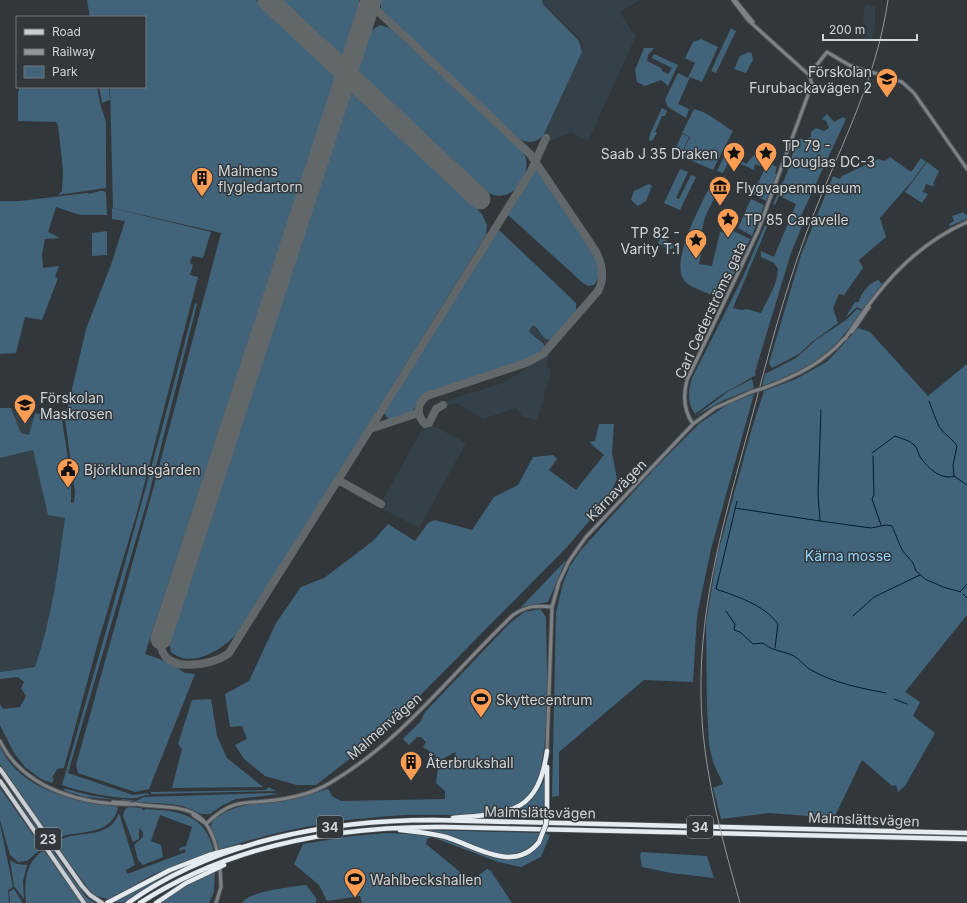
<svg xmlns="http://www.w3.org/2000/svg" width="967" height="903" font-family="Inter,sans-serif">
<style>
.built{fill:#354149}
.green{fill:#41647a}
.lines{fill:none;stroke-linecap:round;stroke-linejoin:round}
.stream{stroke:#011e2e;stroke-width:1}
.taxiway{stroke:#62676a;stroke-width:8}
.runway{stroke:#62676a;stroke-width:21}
.tertiary-casing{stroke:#4e5357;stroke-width:5}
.primary-casing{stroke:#4e5357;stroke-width:6}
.motorway-casing{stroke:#4e5357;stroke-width:6}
.tertiary{stroke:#7f8284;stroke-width:3}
.primary{stroke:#c8ced3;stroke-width:4}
.motorway{stroke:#e4ecf1;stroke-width:4.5}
.rail{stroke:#92979a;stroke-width:1}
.tertiary-bridge-casing{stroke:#4e5357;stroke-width:5;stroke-linecap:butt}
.motorway-bridge-casing{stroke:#4e5357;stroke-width:6;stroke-linecap:butt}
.tertiary-bridge{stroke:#7f8284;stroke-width:3}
.motorway-bridge{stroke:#e4ecf1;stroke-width:4.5}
.labels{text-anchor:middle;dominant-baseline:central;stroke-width:3;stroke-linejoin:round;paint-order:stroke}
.shield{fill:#31373b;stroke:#a0a5a8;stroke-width:1}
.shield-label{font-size:13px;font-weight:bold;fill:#d0d4d6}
.poi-label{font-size:14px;fill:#d0d4d6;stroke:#31373b;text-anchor:start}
.street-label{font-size:14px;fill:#d0d4d6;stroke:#31373b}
.park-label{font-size:14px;fill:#93d5fe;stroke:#31373b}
</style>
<rect width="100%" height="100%" fill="#31373b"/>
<path class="built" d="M543,0H640L620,12L632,32L637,34L588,141L571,133L549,141L543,136L583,48L581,40L544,4Z
M865,5L875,6V26L872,41L865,39L867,28L863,21Z
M569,322L572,325L551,348L546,367L550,368V376L537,420L522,416L516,408L483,419L457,403L444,407L442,402L503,383L527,368L545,346L544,342L530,332L532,326H535L538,332L550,341Z
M11,408L30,412L29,417L34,418L30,435L21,433Z
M426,422L466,443L419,528L379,507Z
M33,450L66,518L49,621L45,640L35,667L0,672V458Z"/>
<path class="green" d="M87,0H256L336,76L145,654L171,663L185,673L195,674L149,789L135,792L78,773L76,765L152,493L221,233L113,208L110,87H145V17H90Z
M281,0H359V7L343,55L340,56Z
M381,0H542L543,4L579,41L582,52L543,136C535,144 525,143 517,137L384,13L381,8Z
M380,25L390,28L523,152C536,173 511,207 487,192L357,71L371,31Z
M731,28L736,31L716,73L711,71Z
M701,39L718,47L702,82L690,77L678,104L689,109L686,118L668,107L665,100L678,73L688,78L695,63L685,58L693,42Z
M644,48H654L648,55L647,61L661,68L662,71L668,74L672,68L652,58L654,54L678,65L668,86L661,80L645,86L637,82L635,70Z
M749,52L752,54L753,60L746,73L734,69L740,56Z
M19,87H97L100,103L106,122V188L58,195L62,191L63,170L58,125L56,122L18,121V91H19Z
M99,87H109L110,100L102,103Z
M351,90L482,214L487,225L486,235L243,627C228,646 194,671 171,652L169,641Z
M662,108L667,111L665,116H662L655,132L657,133L652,141L649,140L650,134Z
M694,109C709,112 720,124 733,131L713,170L681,156L690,137L682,133Z
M827,114L834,122L843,117L846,119L801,216L804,221L791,253L755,372L756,375L721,395L695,414C687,403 688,391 692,378L742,279L765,225L767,227L733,308L742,310L746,309L761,313C768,298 777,286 778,269L774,263L761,257V251L774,257L796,204L779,196L775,205L773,204L787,173L797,139H807L811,137V132L816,128L824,131L829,128L826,121L822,119Z
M682,134L689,137L682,153L675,150Z
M733,148L740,150L737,158L746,164L754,155L777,167L775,173L777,175L766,201L753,194L765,168L755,164L754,170L730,159L723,173L717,171L727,150Z
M890,157L911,172L921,158L926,162L912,181L880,218L886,237L859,260L863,268L844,295L839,294L833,308L838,323L812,342L799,354L772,368L769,363L801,255L833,176L840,179L842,176L878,159L885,161Z
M927,162L939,171L933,184L935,185L932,186L926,184L923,192L928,194L922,203L905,192Z
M535,169L539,170L592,251C597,261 603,275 594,285L588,286L583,283L508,215Z
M680,169L688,172L676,198L679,199L691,175L696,177L680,210L664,203Z
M713,180L721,184L705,217L697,252L701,253L699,264L712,266L720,232L726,233L727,228L750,239L722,299C712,294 698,291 688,284C664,268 704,200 713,180Z
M649,184L652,186L646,201L638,206L631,200L634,191Z
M100,191H104L106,193L107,215H80L56,207L48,232L60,238L45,239L42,254L43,268L59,266L55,277L58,278L42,320L25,317L16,353L0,354V201H20L87,193L89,194Z
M751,199L764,205L752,236L738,228Z
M112,208L211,232L203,258L192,256L190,263L193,265L190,275L198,277L136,516L99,639L64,768L57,769L52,778L54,779L52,783L41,779L25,767L14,753L0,725V704L3,709L20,707L26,696L21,688L24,682L18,677L0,679V672L35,667C52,619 58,568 65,518L48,515L33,450L0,458V408H11L21,433L29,435L35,413L62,420L71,478V503L74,502L75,492L65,419L86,329L112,262L125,221L112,219Z
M964,212L965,215L967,214V219L950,226L949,224L954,221L952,216Z
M498,229L576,303V311L550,340C542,339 540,331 535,326H532L529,332L543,343L545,347L532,358L427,393L419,399L413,411L391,419L387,418L384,413Z
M107,231V255L92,256V233Z
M662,234L668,237L666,241L677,246L669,250L658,243Z
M878,280L882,284L863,310L857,307L845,318L855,302H859C860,294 870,282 878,280Z
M195,303L197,304L148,498L68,773L133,795L149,793L148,795C144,795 140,797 136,798C121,800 77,791 62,785C108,625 153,465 195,303Z
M857,309L862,311C830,356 814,367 762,386L765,374L796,358L816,340L846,320Z
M858,328L870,332L928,396L967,364V615L905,692L920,702L913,716L935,733L905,786L898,792L896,785L892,786L862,760L834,818L769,813L721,819L713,788L723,784L713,762L709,745L707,707L706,623L717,556L752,428L764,391L796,379L828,361Z
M752,379L754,388L722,401L694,417L729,391Z
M754,394L711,549L697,616L693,682L644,680L559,752V796L552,797L556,613L563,583L570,566L581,550L655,468L700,423L730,403Z
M599,424H614L612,453L617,479L608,499L567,547L383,733L316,785H297L265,776L244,759L235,745L247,739L242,726L230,727L225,694L249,681L276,623L301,587L324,578L373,541L388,524L415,541L428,523L435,520L472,530L494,497L518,485L533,457L553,455L557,459L549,470L576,490L604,455L589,442L595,441Z
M566,560L548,602L520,607L525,603Z
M540,609L546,617C546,660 553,757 532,792C514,821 435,814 405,815C377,817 348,819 321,824C286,830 252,839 218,850L211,827L212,821C240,797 279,805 312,793C317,792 322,791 327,789L329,790L332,796L341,801L445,799V791L436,783L438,768L456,758L455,752L434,764L431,762L436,756L423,747L426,742L421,737H417L409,745L403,739L420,722L425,712L508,625L524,612Z
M211,699L217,736L227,758L263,787L172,788L182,749L178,744L192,700Z
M0,746C19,790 73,801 116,805L118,809C110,833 88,831 67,835C62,836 57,840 52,839L0,764Z
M0,774L47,842L46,843Z
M545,778L543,818H484C489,816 496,816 502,815C524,811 536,798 545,778Z
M268,787L276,791L151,794V792L266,790Z
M0,788L41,846V849L27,861L18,862L10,855L0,820Z
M63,788L89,795L119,800L85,797L65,791Z
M270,793L279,794L236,799L223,805L210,814H201L183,806L170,804L121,801L122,799L136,801L144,797Z
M129,807L141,808L144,811L145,809C179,811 205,813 214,852L154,874L113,897L107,899L93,895L56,845L57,841C78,829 109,841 119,813L135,865L126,870L127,874L186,852L184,849L180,851L179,848L186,846L192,827L160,815L151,841L161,845L163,857L143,865L138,860L134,845L143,837V832L139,828V839L133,842L123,816L125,809Z
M0,824L13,887L8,890L9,903H0Z
M428,830L541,833C532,850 519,855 500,855Z
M387,833C405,834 422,834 439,838C474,847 524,884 545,834L550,835L541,857L521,867L498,862L432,837L427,839L426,844L471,881L487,869L491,871L512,903H362L360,896L327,901L319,885L294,864L303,844L352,836Z
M51,848L86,897L95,903H86L50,849Z
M42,851L45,852L81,903H26C24,883 25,864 42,851Z
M641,852L707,856L714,878L671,873L642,867L640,856Z
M10,860L17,864L27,865L23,881L24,899L14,886Z
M191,864L157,881L130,898L134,903L113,902L156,878Z
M215,871L214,892L209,903H160L183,888Z
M306,885L316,898V903H242C249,891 292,887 306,885Z
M14,889L22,902L23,903H10L9,892Z"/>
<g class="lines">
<path class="stream" d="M929,401C931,406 938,426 940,428C945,435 953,439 957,446L953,465L954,476L967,485
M821,410L818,494L820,521L871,528L886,525L892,526L902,550L913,563L916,571L925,579L943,587L961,592
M872,453L895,436C902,439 910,440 915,446C917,448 918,452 919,455C926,466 940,481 954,476
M873,456L874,495L872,499L881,525
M737,501L716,589C738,597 763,604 778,624L775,648
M735,508L820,521
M961,591L967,584
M963,594L967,598
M726,611L735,624L734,630L740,632L753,644L763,643C772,651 784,651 794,656C801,660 805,667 811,670C834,683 860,688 886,693
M853,616L874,597L920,575
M894,699L907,704"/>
<path class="taxiway" d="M366,0L530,154L595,250C602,263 605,278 598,291L543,354L526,363L427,396C417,403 416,415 425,424
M429,423L436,409L443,405
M370,429L531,171L546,138
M338,480L381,504
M161,639C157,675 211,667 229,653L370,429L418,413"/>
<path class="runway" d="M268,0L480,199
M161,639L371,0"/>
<g class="tertiary-casing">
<path id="tertiary" d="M735,0L753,22
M878,74L902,82L914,93L967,169
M809,75L827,52L849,65L860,69
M852,332L869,307
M845,339C877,290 912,246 967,222
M764,388C796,376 822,364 845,338
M693,424C684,411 683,395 687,380L758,231L812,84L809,75L748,20L733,0
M0,741C24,790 86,806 137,804
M547,751L552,607L559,582L569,561L586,537L693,424L715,408L751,392
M113,802L129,803
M135,804C176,810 206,800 217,851
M193,815L205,823
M206,824C214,816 223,809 234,805C244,802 256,802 267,801C289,799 310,795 330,783C403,740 453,672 513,615C526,606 537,605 552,607
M216,903L221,887L220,869"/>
</g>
<g class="primary-casing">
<path id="primary" d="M0,769L82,886L90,895L102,903
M0,781L84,903"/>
</g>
<g class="motorway-casing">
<path id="motorway" d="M547,812V767
M453,818C509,813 538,815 547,751
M400,830C416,832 431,833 446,837C475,846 514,874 539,842
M107,903L170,870L209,855L240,847
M128,903C214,841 330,820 433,820L967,833
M140,903C230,845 339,826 444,827L967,839
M156,903L186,883L224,865"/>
</g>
<use href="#tertiary" class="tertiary"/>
<use href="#primary" class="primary"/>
<use href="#motorway" class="motorway"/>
<path class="rail" d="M740,903C721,835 702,767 701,696C699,602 726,514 750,424C767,360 783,296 806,234C835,156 876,84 888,0"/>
<g class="tertiary-bridge-casing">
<path id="tertiary-bridge" d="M860,69L878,74
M751,392L764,388"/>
</g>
<g class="motorway-bridge-casing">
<path id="motorway-bridge" d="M539,842L546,824L547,812"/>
</g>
<use href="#tertiary-bridge" class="tertiary-bridge"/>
<use href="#motorway-bridge" class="motorway-bridge"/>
</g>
<defs>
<g id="school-pin" transform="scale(1.15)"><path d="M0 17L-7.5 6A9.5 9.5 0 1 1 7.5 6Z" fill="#fc9d53" stroke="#31373b"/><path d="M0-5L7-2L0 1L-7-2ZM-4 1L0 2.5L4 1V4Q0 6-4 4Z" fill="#111"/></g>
<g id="sight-pin" transform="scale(1.15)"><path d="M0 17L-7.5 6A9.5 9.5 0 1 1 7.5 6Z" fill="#fc9d53" stroke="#31373b"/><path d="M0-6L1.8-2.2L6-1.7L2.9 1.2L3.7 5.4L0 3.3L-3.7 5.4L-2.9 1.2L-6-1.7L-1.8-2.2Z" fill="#111"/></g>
<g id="building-pin" transform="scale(1.15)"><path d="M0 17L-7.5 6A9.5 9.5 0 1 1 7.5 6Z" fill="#fc9d53" stroke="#31373b"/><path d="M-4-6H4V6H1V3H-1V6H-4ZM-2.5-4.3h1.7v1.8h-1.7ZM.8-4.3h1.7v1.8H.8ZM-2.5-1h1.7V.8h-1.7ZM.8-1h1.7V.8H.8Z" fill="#111"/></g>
<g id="museum-pin" transform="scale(1.15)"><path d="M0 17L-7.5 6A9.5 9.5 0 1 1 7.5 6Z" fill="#fc9d53" stroke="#31373b"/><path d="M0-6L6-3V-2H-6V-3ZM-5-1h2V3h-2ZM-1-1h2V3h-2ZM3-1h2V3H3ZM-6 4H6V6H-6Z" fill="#111"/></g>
<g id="civic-pin" transform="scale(1.15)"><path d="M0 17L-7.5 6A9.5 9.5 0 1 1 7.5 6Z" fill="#fc9d53" stroke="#31373b"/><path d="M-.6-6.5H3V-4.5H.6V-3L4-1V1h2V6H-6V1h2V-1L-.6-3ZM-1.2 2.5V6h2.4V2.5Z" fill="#111"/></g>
<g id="stadium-pin" transform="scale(1.15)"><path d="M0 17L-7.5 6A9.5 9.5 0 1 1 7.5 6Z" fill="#fc9d53" stroke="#31373b"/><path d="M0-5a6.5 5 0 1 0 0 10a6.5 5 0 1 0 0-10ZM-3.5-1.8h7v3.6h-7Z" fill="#111"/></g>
</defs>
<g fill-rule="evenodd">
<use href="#school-pin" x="887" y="79"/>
<use href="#sight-pin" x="734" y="153"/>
<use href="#sight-pin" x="766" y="153"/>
<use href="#building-pin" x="202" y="178"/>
<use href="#museum-pin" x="720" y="187"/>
<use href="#sight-pin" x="728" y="219"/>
<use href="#sight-pin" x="696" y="240"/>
<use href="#school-pin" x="25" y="405"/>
<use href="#civic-pin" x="68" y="469"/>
<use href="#stadium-pin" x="481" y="699"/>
<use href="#building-pin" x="411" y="762"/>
<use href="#stadium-pin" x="355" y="879"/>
</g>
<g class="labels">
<g class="shield">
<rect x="317" y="816" width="26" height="22" rx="3"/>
<rect x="687" y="816" width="26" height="22" rx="3"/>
<rect x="35" y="828" width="26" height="22" rx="3"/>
</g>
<g class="shield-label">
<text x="330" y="827">34</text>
<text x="700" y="827">34</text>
<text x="48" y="839">23</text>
</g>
<g class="poi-label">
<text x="872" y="71" text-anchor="end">Förskolan<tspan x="872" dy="16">Furubackavägen 2</tspan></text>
<text x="782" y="145">TP 79 -<tspan x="782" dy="16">Douglas DC-3</tspan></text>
<text x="718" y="153" text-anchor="end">Saab J 35 Draken</text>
<text x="218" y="170">Malmens<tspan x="218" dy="16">flygledartorn</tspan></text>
<text x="736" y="187">Flygvapenmuseum</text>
<text x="744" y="219">TP 85 Caravelle</text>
<text x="680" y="232" text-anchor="end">TP 82 -<tspan x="680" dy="16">Varity T.1</tspan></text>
<text x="40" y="397">Förskolan<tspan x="40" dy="16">Maskrosen</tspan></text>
<text x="84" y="469">Björklundsgården</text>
<text x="496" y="699">Skyttecentrum</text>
<text x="426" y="762">Återbrukshall</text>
<text x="370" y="879">Wahlbeckshallen</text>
</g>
<g class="street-label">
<text transform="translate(710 310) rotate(-65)">Carl Cederströms gata</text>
<text transform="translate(616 490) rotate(-46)">Kärnavägen</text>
<text transform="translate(384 726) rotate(-41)">Malmenvägen</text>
<text transform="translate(540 812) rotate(1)">Malmslättsvägen</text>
<text transform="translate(864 819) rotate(2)">Malmslättsvägen</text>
</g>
<g class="park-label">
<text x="848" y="555">Kärna mosse</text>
</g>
</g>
<rect x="16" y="16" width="130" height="72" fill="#31373b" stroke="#717679"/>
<rect x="24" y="29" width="20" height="6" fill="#c8ced3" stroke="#717679"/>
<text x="52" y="36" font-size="12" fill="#d0d4d6">Road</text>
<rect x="24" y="49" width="20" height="6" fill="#92979a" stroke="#717679"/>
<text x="52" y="56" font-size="12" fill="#d0d4d6">Railway</text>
<rect x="24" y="66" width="20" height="12" fill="#41647a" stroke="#717679"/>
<text x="52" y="76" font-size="12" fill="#d0d4d6">Park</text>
<path d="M823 34v6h94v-6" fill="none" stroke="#d0d4d6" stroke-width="2"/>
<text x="829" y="34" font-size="12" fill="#d0d4d6" stroke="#31373b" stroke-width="3" paint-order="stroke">200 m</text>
</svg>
